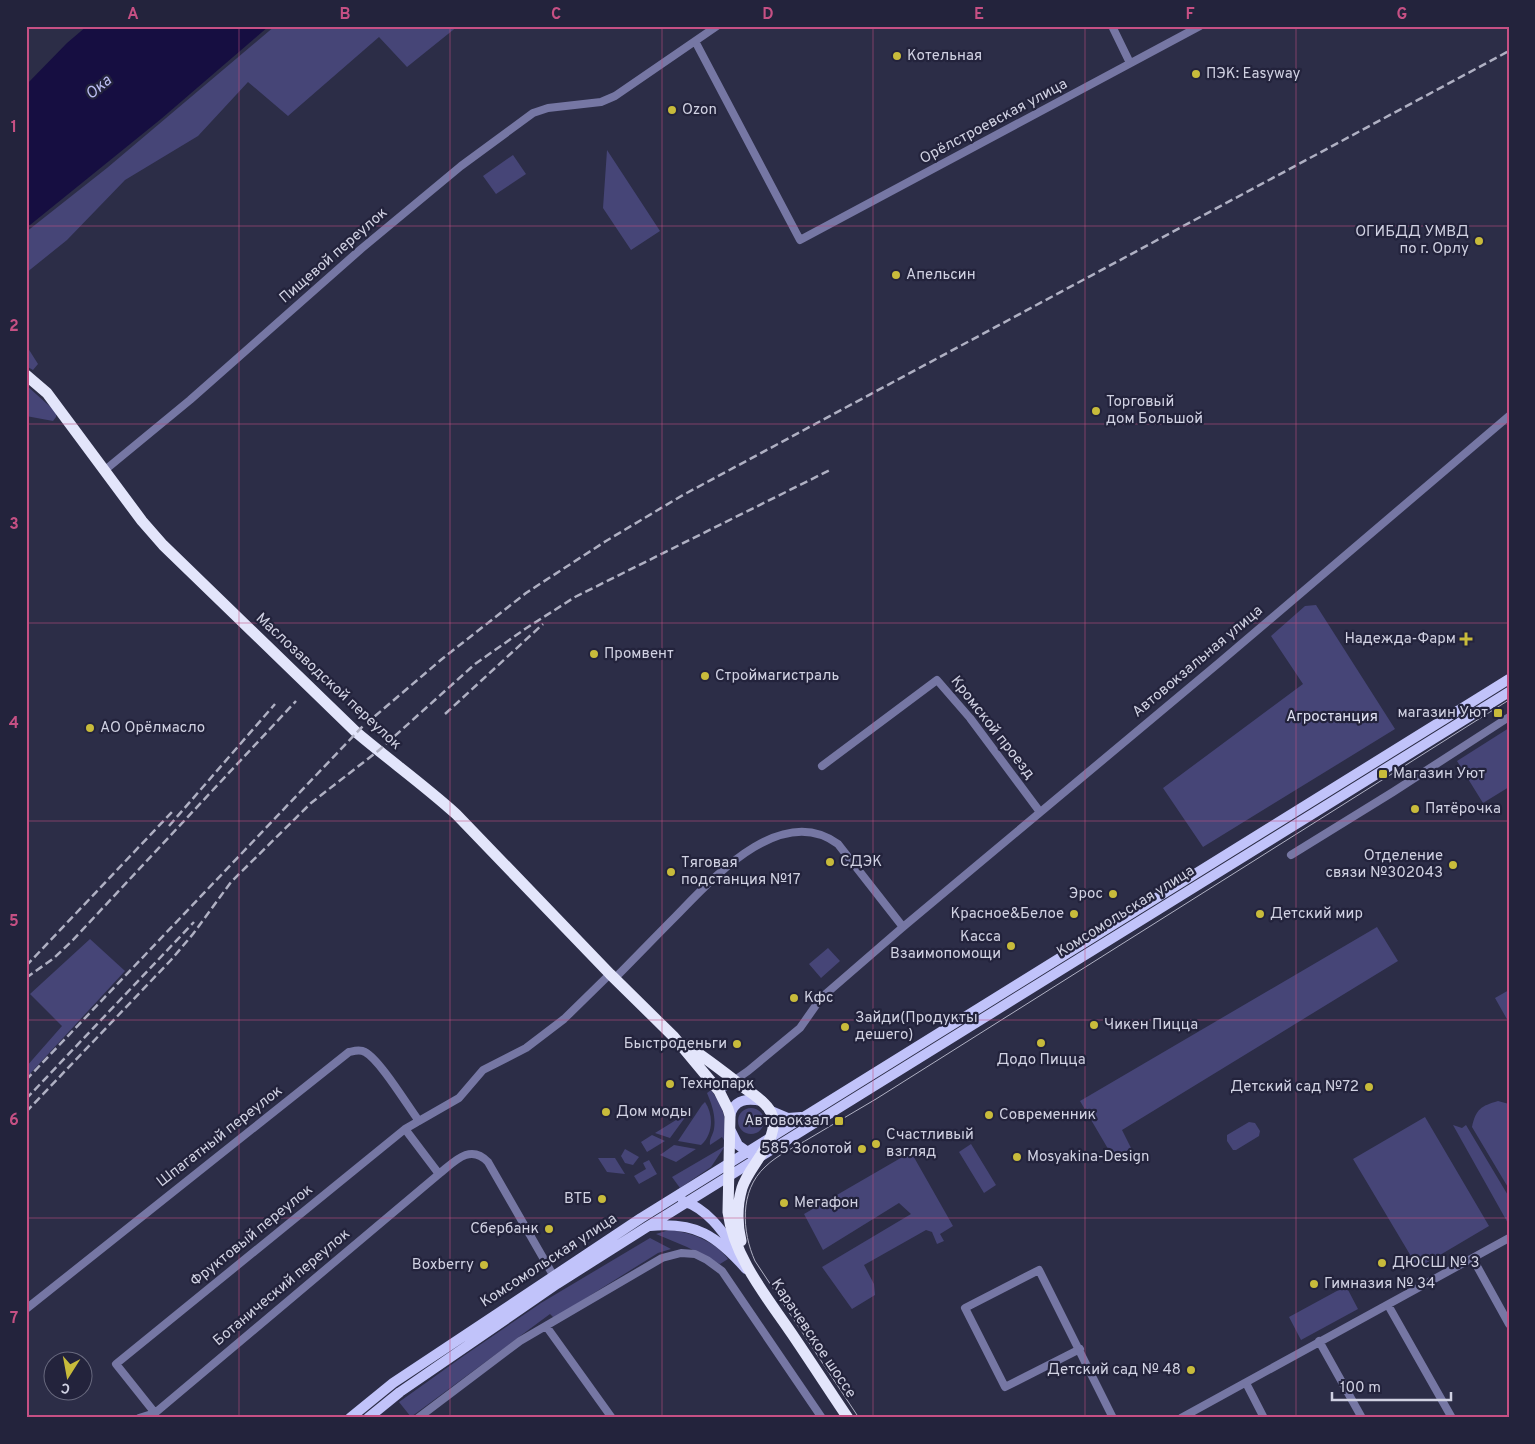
<svg xmlns="http://www.w3.org/2000/svg" width="1535" height="1444" font-family="Overpass,sans-serif">
<style>
.green{fill:#464577}
.water{fill:#160e41}
.lines{fill:none;stroke-linecap:round;stroke-linejoin:round}
.minor{stroke:#7677a4;stroke-width:8}
.major{stroke:#c1c3fa;stroke-width:10}
.highway{stroke:#e3e5fb;stroke-width:11}
.tram{stroke:#afb0c3;stroke-width:1}
.rail{stroke:#afb0c3;stroke-width:2.5;stroke-dasharray:8 4;stroke-linecap:butt}
.grid{fill:none;stroke:#c65084;stroke-width:1;stroke-opacity:0.55}
.poi-dot{fill:#c8bb3b;stroke:#23233c;stroke-width:2}
.labels{text-anchor:middle;dominant-baseline:central;stroke-width:4.5;stroke-linejoin:round;paint-order:stroke}
.poi-label{font-size:15px;fill:#d0d1e2;stroke:#23233c;text-anchor:start}
.street-label{font-size:15px;fill:#d0d1e2;stroke:#23233c}
.park-label{font-size:15px;fill:#dee0f1;stroke:#23233c}
.water-label{font-size:16px;font-style:italic;fill:#bbbdf1;stroke:#23233c}
.neatline{fill:none;stroke:#c65084;stroke-width:2}
.grid-label{font-size:16px;text-anchor:middle;font-weight:bold;fill:#c65084}
</style>
<rect width="100%" height="100%" fill="#2c2d47"/>
<path class="green" d="M275,26H458L407,67L379,37L288,116L248,82L198,136L125,180L67,240L26,273V232L107,168Z
M607,150L660,231L631,250L603,208Z
M513,155L526,174L496,194L483,176Z
M26,345L38,364L33,370L26,366Z
M26,385L56,412V417L53,421L26,416Z
M1316,605L1395,729L1203,847L1163,788L1303,684L1271,636L1305,606Z
M1509,728V787L1483,803L1457,761Z
M1377,927L1398,961L1122,1130L1131,1148L1114,1159L1080,1101Z
M90,939L125,971L26,1078V1067L62,1026L30,994Z
M828,948L840,961L821,978L809,964Z
M1509,990V1025L1508,1021L1495,998Z
M711,1090C725,1109 726,1119 725,1142L722,1137L710,1145C709,1139 713,1135 714,1129C716,1116 712,1105 707,1093Z
M1498,1101L1509,1104V1189L1472,1127C1476,1109 1481,1106 1498,1101Z
M705,1102C714,1115 713,1135 701,1145L678,1141L702,1105Z
M738 1121a13 13 0 1 1 26 0a13 13 0 1 1-26 0Z
M689,1112L670,1138L655,1133Z
M1425,1117L1489,1226L1418,1268L1353,1159Z
M1249,1122L1255,1123L1260,1131L1259,1136L1236,1150H1233L1227,1141V1135Z
M1453,1125L1462,1128L1466,1125L1509,1197V1225Z
M652,1135L665,1141L647,1152L641,1142Z
M971,1144L996,1185L984,1193L959,1152Z
M674,1145L696,1149L676,1162L660,1155Z
M725,1146L711,1167L680,1188L672,1177Z
M625,1149L639,1157L633,1165L625,1163L621,1156Z
M911,1152L953,1226L940,1234L944,1241L937,1244L932,1232L926,1230L864,1265L874,1284L875,1295L852,1309L822,1267L911,1214L899,1203L823,1250L804,1214Z
M598,1158H615L625,1174L607,1172Z
M649,1160L657,1174L639,1184L634,1176L646,1169L643,1163Z
M669,1230C690,1232 715,1241 728,1259L720,1264L687,1247L656,1234Z
M650,1238L671,1249L658,1253L554,1318L550,1314L411,1417L399,1402L462,1357L541,1303Z
M1346,1286L1358,1309L1301,1340L1289,1317Z"/>
<path class="water" d="M87,26H269L161,119L30,225L26,226V85L67,43Z"/>
<g class="lines">
<path class="minor" d="M1112,26L1130,63
M695,41L800,240L1200,26
M105,470L190,400L361,249L461,166L533,113L548,108L601,102L615,96L717,26
M822,766L937,680L970,718L1040,812
M1291,855L1393,792L1509,717
M614,979C635,958 655,937 676,916C713,878 781,802 838,844L903,927
M719,1091L748,1071L800,1028L821,998L903,927L1220,662L1509,416
M405,1129L439,1174
M1473,1259L1509,1324
M1388,1305L1452,1418
M26,1309L349,1052C354,1051 360,1049 365,1052C380,1060 407,1105 419,1121
M546,1326L612,1418
M1319,1341L1362,1418
M1080,1349L1005,1387L965,1308L1039,1270L1113,1418
M1246,1383L1264,1418
M155,1413L116,1364L405,1129L459,1098L483,1070L526,1048L564,1019L610,974
M139,1418L155,1413L439,1174C454,1162 470,1143 488,1162L553,1275
M418,1418L520,1341L662,1258L681,1253L695,1254L707,1260L722,1271L822,1418
M1181,1418L1509,1238"/>
<path class="major" d="M769,1110L788,1118L801,1117
M730,1116C734,1099 747,1098 762,1101
M731,1131L738,1145L752,1155
M683,1201C708,1209 723,1232 737,1252
M650,1226C696,1222 716,1235 746,1269
M350,1418L393,1383L641,1218L1509,679
M368,1418L400,1392L557,1284L647,1227L1509,692"/>
<path class="highway" d="M26,375L47,393L142,521L163,545L356,732C389,760 424,785 456,814L610,974L674,1037L719,1091L728,1109L730,1116L728,1212C734,1258 767,1297 792,1334C811,1362 829,1390 848,1418
M684,1044C705,1057 724,1072 743,1087C752,1093 763,1100 769,1109C786,1135 749,1164 742,1188C737,1205 737,1224 741,1241"/>
<path class="tram" d="M859,1418L755,1261C742,1232 739,1191 765,1167C777,1155 795,1147 810,1138C832,1125 854,1112 876,1099L1509,700"/>
<path class="rail" d="M445,714L543,624
M169,826L275,704
M26,966L172,812
M26,978L54,958L72,941L296,701
M26,1080L361,728L442,659L526,593L606,541L683,495L1509,51
M26,1099L194,922
M26,1112L171,960L193,934L231,882L311,803L378,751L475,664L525,629L575,597L832,469"/>
</g>
<path class="grid" d="M239,26V1418M450,26V1418M662,26V1418M873,26V1418M1085,26V1418M1296,26V1418M26,226H1509M26,424H1509M26,623H1509M26,821H1509M26,1020H1509M26,1218H1509"/>
<g class="poi-dot">
<circle cx="897" cy="56" r="5"/>
<circle cx="1196" cy="74" r="5"/>
<circle cx="672" cy="110" r="5"/>
<circle cx="1479" cy="241" r="5"/>
<circle cx="896" cy="275" r="5"/>
<circle cx="1096" cy="411" r="5"/>
<path d="M1463.5 631.5h5v5h5v5h-5v5h-5v-5h-5v-5h5z"/>
<circle cx="594" cy="654" r="5"/>
<circle cx="705" cy="676" r="5"/>
<rect x="1493" y="708" width="10" height="10" rx="2.5"/>
<circle cx="90" cy="728" r="5"/>
<rect x="1378" y="769" width="10" height="10" rx="2.5"/>
<circle cx="1415" cy="809" r="5"/>
<circle cx="830" cy="862" r="5"/>
<circle cx="1453" cy="865" r="5"/>
<circle cx="671" cy="872" r="5"/>
<circle cx="1113" cy="894" r="5"/>
<circle cx="1074" cy="914" r="5"/>
<circle cx="1260" cy="914" r="5"/>
<circle cx="1011" cy="946" r="5"/>
<circle cx="794" cy="998" r="5"/>
<circle cx="1094" cy="1025" r="5"/>
<circle cx="845" cy="1027" r="5"/>
<circle cx="1041" cy="1043" r="5"/>
<circle cx="737" cy="1044" r="5"/>
<circle cx="670" cy="1084" r="5"/>
<circle cx="1369" cy="1087" r="5"/>
<circle cx="606" cy="1112" r="5"/>
<circle cx="989" cy="1115" r="5"/>
<rect x="834" y="1116" width="10" height="10" rx="2.5"/>
<circle cx="876" cy="1144" r="5"/>
<circle cx="862" cy="1149" r="5"/>
<circle cx="1017" cy="1157" r="5"/>
<circle cx="602" cy="1199" r="5"/>
<circle cx="784" cy="1203" r="5"/>
<circle cx="549" cy="1229" r="5"/>
<circle cx="1382" cy="1263" r="5"/>
<circle cx="484" cy="1265" r="5"/>
<circle cx="1314" cy="1284" r="5"/>
<circle cx="1191" cy="1370" r="5"/>
</g>
<g class="labels">
<g class="poi-label">
<text x="907" y="56">Котельная</text>
<text x="1206" y="74">ПЭК: Easyway</text>
<text x="682" y="110">Ozon</text>
<text x="1469" y="232" text-anchor="end">ОГИБДД УМВД<tspan x="1469" dy="17">по г. Орлу</tspan></text>
<text x="906" y="275">Апельсин</text>
<text x="1106" y="402">Торговый<tspan x="1106" dy="17">дом Большой</tspan></text>
<text x="1456" y="639" text-anchor="end">Надежда-Фарм</text>
<text x="604" y="654">Промвент</text>
<text x="715" y="676">Строймагистраль</text>
<text x="1488" y="713" text-anchor="end">магазин Уют</text>
<text x="100" y="728">АО Орёлмасло</text>
<text x="1393" y="774">Магазин Уют</text>
<text x="1425" y="809">Пятёрочка</text>
<text x="1443" y="856" text-anchor="end">Отделение<tspan x="1443" dy="17">связи №302043</tspan></text>
<text x="840" y="862">СДЭК</text>
<text x="681" y="863">Тяговая<tspan x="681" dy="17">подстанция №17</tspan></text>
<text x="1103" y="894" text-anchor="end">Эрос</text>
<text x="1064" y="914" text-anchor="end">Красное&amp;Белое</text>
<text x="1270" y="914">Детский мир</text>
<text x="1001" y="937" text-anchor="end">Касса<tspan x="1001" dy="17">Взаимопомощи</tspan></text>
<text x="804" y="998">Кфс</text>
<text x="855" y="1018">Зайди(Продукты<tspan x="855" dy="17">дешего)</tspan></text>
<text x="1104" y="1025">Чикен Пицца</text>
<text x="727" y="1044" text-anchor="end">Быстроденьги</text>
<text x="1041" y="1060" text-anchor="middle">Додо Пицца</text>
<text x="680" y="1084">Технопарк</text>
<text x="1359" y="1087" text-anchor="end">Детский сад №72</text>
<text x="616" y="1112">Дом моды</text>
<text x="999" y="1115">Современник</text>
<text x="829" y="1121" text-anchor="end">Автовокзал</text>
<text x="886" y="1135">Счастливый<tspan x="886" dy="17">взгляд</tspan></text>
<text x="852" y="1149" text-anchor="end">585 Золотой</text>
<text x="1027" y="1157">Mosyakina-Design</text>
<text x="592" y="1199" text-anchor="end">ВТБ</text>
<text x="794" y="1203">Мегафон</text>
<text x="539" y="1229" text-anchor="end">Сбербанк</text>
<text x="1392" y="1263">ДЮСШ № 3</text>
<text x="474" y="1265" text-anchor="end">Boxberry</text>
<text x="1324" y="1284">Гимназия № 34</text>
<text x="1181" y="1370" text-anchor="end">Детский сад № 48</text>
</g>
<g class="street-label">
<text transform="translate(994 122) rotate(-28)">Орёлстроевская улица</text>
<text transform="translate(334 256) rotate(-41)">Пищевой переулок</text>
<text transform="translate(1198 662) rotate(-40)">Автовокзальная улица</text>
<text transform="translate(328 682) rotate(43)">Маслозаводской переулок</text>
<text transform="translate(992 728) rotate(52)">Кромской проезд</text>
<text transform="translate(1126 912) rotate(-32)">Комсомольская улица</text>
<text transform="translate(220 1137) rotate(-38)">Шпагатный переулок</text>
<text transform="translate(252 1236) rotate(-39)">Фруктовый переулок</text>
<text transform="translate(549 1261) rotate(-33)">Комсомольская улица</text>
<text transform="translate(282 1288) rotate(-40)">Ботанический переулок</text>
<text transform="translate(813 1339) rotate(56)">Карачевское шоссе</text>
</g>
<g class="park-label">
<text x="1332" y="717">Агростанция</text>
</g>
<g class="water-label">
<text transform="translate(99 88) rotate(-40)">Ока</text>
</g>
</g>
<rect width="1535" height="1444" fill="none" stroke="#23233c" stroke-width="55"/>
<g transform="translate(68 1376) rotate(191)"><circle r="24" fill="#23233c" stroke="#68697e"/>
<path d="M0-4L9 19L0 12L-9 19Z" fill="#c8bb3b"/>
<text y="-8" font-size="14" font-weight="bold" text-anchor="middle" fill="#d0d1e2">С</text>
</g>
<path d="M1332 1392v8h119v-8" fill="none" stroke="#d0d1e2" stroke-width="2.5"/>
<text x="1340" y="1392" font-size="15" fill="#d0d1e2" stroke="#23233c" stroke-width="4" paint-order="stroke">100 m</text>
<rect x="28" y="28" width="1480" height="1388" class="neatline"/>
<g class="grid-label">
<text x="133" y="19">A</text>
<text x="345" y="19">B</text>
<text x="556" y="19">C</text>
<text x="768" y="19">D</text>
<text x="979" y="19">E</text>
<text x="1190" y="19">F</text>
<text x="1402" y="19">G</text>
<text x="14" y="132">1</text>
<text x="14" y="331">2</text>
<text x="14" y="529">3</text>
<text x="14" y="728">4</text>
<text x="14" y="926">5</text>
<text x="14" y="1125">6</text>
<text x="14" y="1323">7</text>
</g>
</svg>
